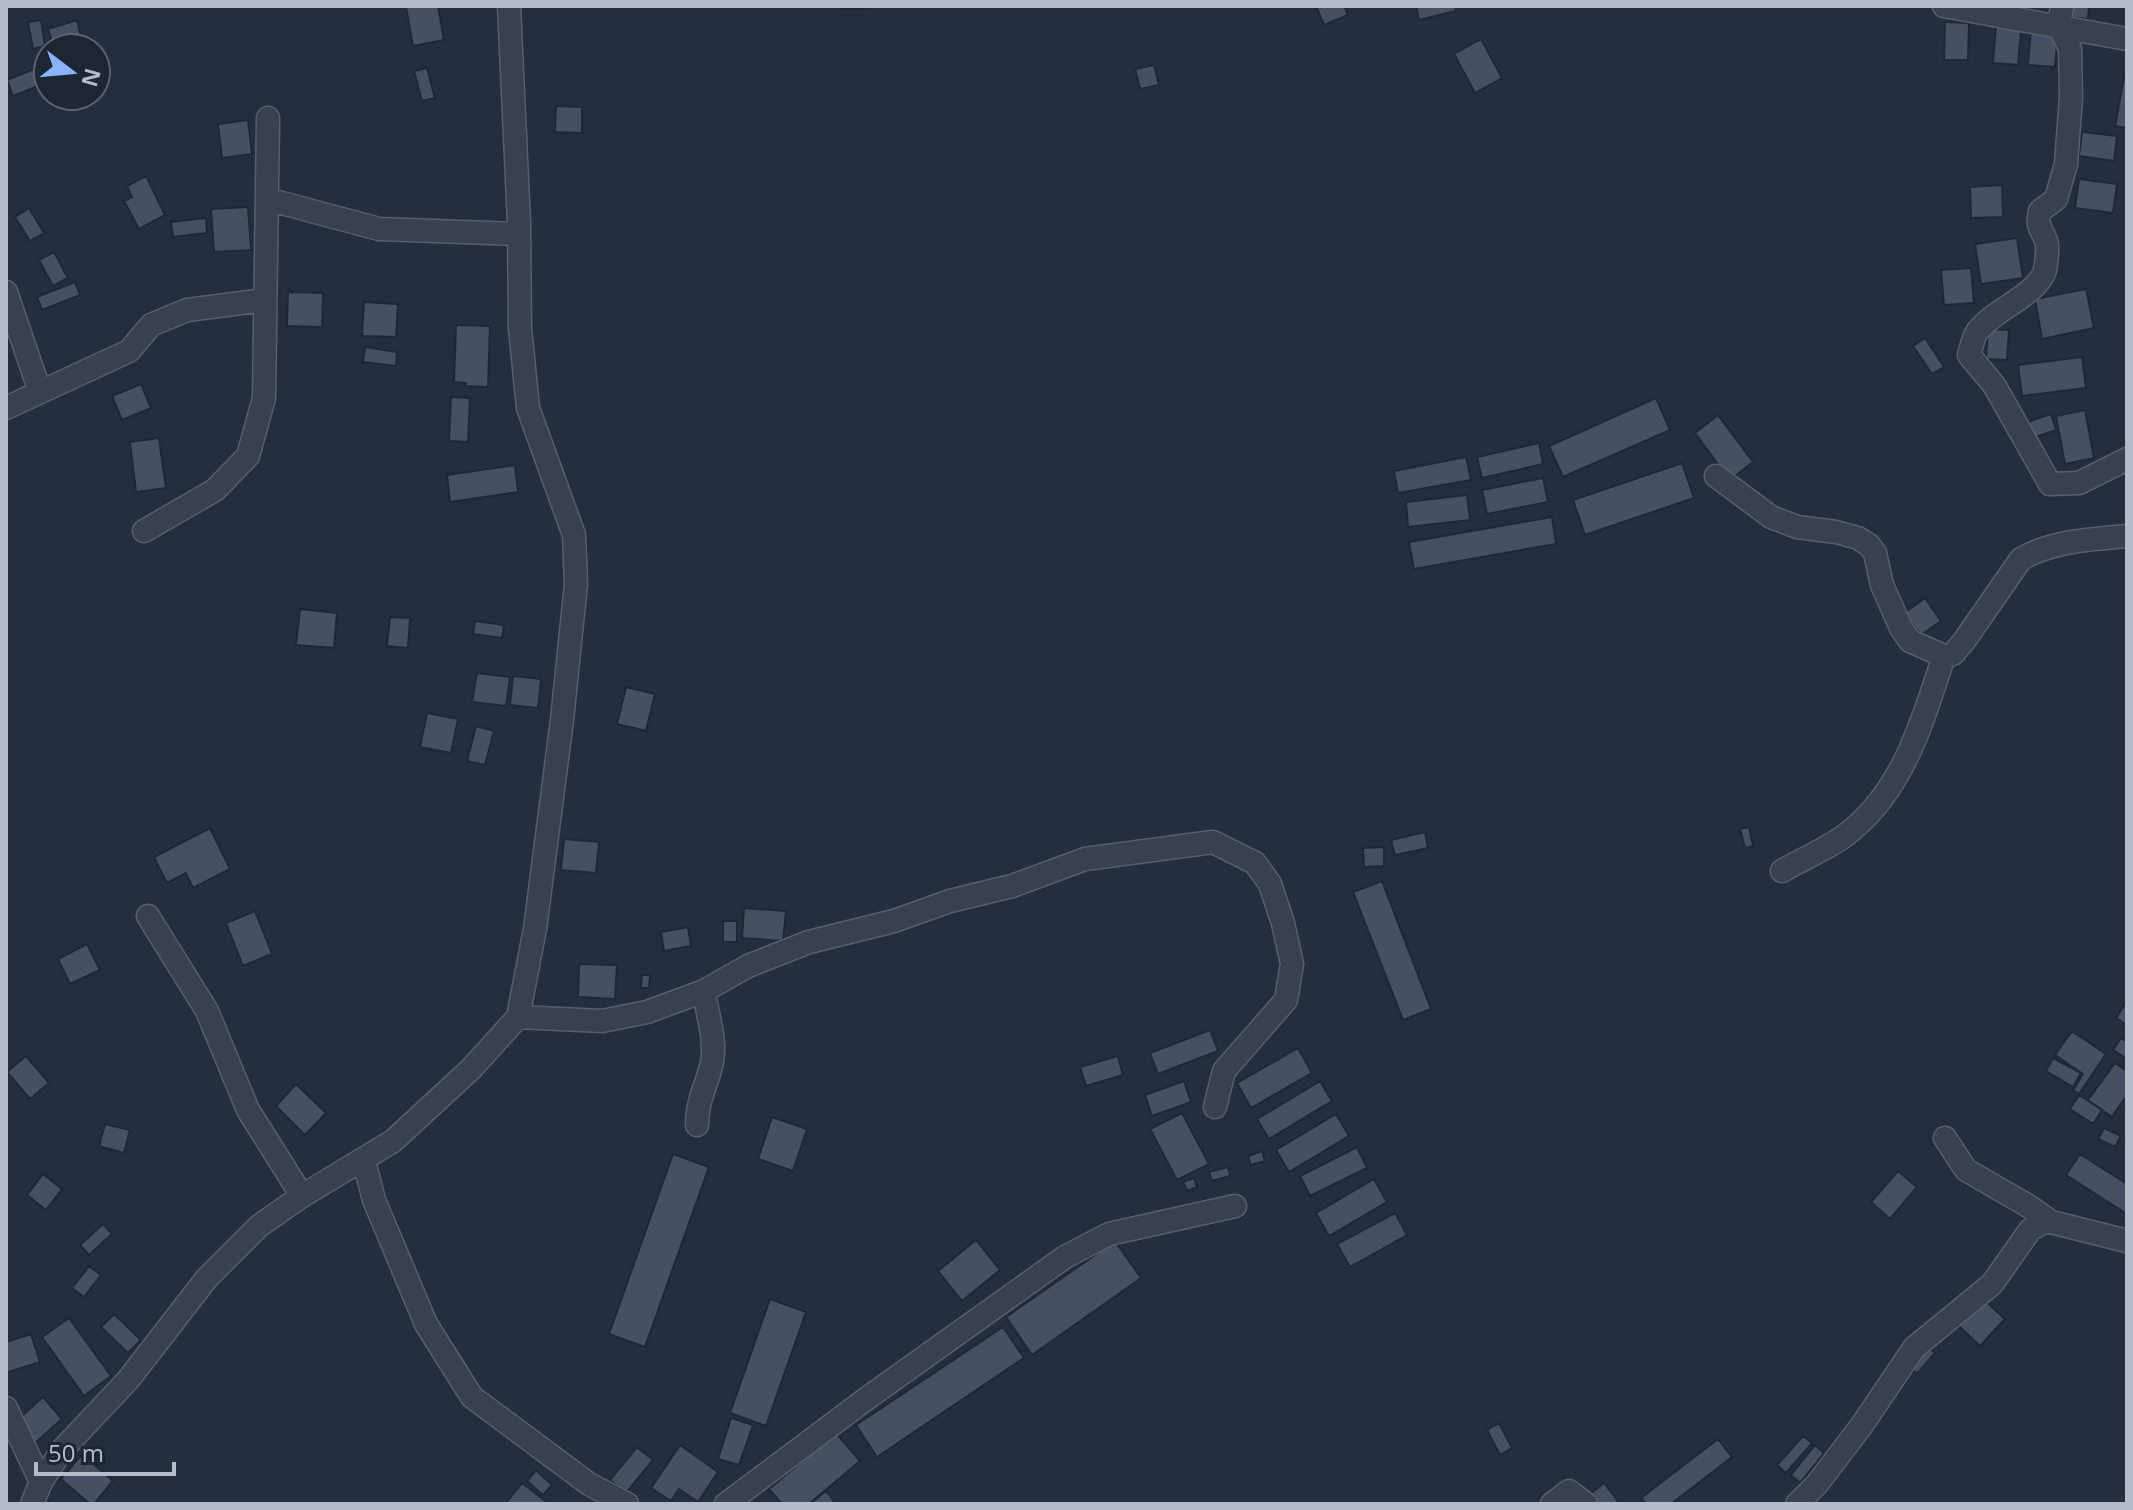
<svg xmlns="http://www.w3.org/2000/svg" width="2133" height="1510" font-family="'Open Sans',sans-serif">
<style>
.building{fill:#455162;stroke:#1f2835;stroke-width:2}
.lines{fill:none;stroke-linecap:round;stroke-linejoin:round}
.street-casing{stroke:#565f6c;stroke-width:25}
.street{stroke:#38414e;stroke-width:22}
</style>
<rect width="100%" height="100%" fill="#242f3e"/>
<path class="building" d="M438,6L444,40L413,46L406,7Z
M839,6H873V8L839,9Z
M1316,6H1344L1348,15L1324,25Z
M1416,6H1455L1456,11L1419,20Z
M2067,6H2089L2088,19L2066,17Z
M41,20L45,46L33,49L28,22Z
M77,20L84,48H54L48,29Z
M1945,22L1969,23L1968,60H1944Z
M1996,27L2021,29L2018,65L1993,63Z
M2031,30L2058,31L2055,67L2028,65Z
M1481,39L1502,78L1475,93L1454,54Z
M44,65L48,82L13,96L7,80Z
M1154,65L1159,85L1140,89L1135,69Z
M427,68L435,98L422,101L414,71Z
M2125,72H2127V128L2115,126Z
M556,106L582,107V133L555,132Z
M248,120L252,154L222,158L218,124Z
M2082,132L2117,136L2114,161L2079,156Z
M146,176L165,215L139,229L124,201L132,197L127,186Z
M2079,179L2117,184L2113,213L2075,208Z
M2002,185L2003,217L1971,218L1970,187Z
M248,207L251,250L214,252L211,209Z
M29,208L44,233L30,241L15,217Z
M206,218L207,233L173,237L171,222Z
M2017,238L2023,278L1981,284L1975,244Z
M54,252L68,278L53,286L39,260Z
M1971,268L1974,303L1944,305L1941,270Z
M75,282L80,295L42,310L37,297Z
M2086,289L2094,328L2042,339L2035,299Z
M288,292L323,293L322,327L287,326Z
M364,302L398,304L396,337L362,336Z
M456,325L490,326L488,387L466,386V383L454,382Z
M1988,329L2009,330L2007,360L1986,359Z
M1925,338L1944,367L1932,374L1913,346Z
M365,347L397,352L396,366L363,362Z
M2082,357L2086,388L2022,396L2018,365Z
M141,384L151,408L122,420L112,396Z
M451,397L470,398L468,442L449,441Z
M1656,398L1670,430L1563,477L1549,446Z
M2085,410L2094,458L2065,464L2056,416Z
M2051,414L2056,430L2027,440L2022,424Z
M1718,415L1753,462L1730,480L1695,433Z
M159,438L166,488L136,492L130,442Z
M1539,443L1543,464L1482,478L1477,457Z
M1466,457L1471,480L1398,493L1394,471Z
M1682,463L1694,498L1585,535L1573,500Z
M515,465L518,492L450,502L447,475Z
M1543,478L1548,502L1487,514L1482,490Z
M1467,495L1470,520L1408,527L1406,502Z
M1552,517L1556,544L1414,569L1409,542Z
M1925,598L1941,621L1921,635L1904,613Z
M300,609L337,613L334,648L296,645Z
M390,617L410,618L408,648L387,646Z
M475,621L504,625L502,638L473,634Z
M477,673L510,677L506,706L472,702Z
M513,676L541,679L538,708L510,705Z
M626,687L655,694L646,731L617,724Z
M427,713L458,719L451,753L420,747Z
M476,726L494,731L485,765L467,761Z
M1749,827L1753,846L1745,848L1740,829Z
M210,828L230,869L193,888L186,873L167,883L154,857Z
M1425,832L1428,848L1395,855L1391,840Z
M564,839L599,842L596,873L561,870Z
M1384,847V866L1364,867L1363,848Z
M1382,881L1431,1009L1403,1020L1353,892Z
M744,908L786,911L783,941L742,938Z
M255,911L272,954L243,966L226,923Z
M723,921H737V942H723Z
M688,927L691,946L664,951L661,932Z
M87,944L100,970L70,984L58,959Z
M579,964L617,965L615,999L578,997Z
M642,975H650L649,988H641Z
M2127,1001V1025L2116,1018Z
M1210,1030L1218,1051L1158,1074L1150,1053Z
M2072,1031L2106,1054L2079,1094L2073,1090L2083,1074L2055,1055Z
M2121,1038L2127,1042V1059L2113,1050Z
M1298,1048L1312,1073L1251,1108L1237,1083Z
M26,1056L49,1083L30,1099L7,1072Z
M1118,1056L1123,1075L1086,1086L1080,1067Z
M2053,1058L2081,1073L2073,1087L2046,1071Z
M2115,1063L2127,1071V1095L2112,1117L2088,1100Z
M1184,1081L1191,1102L1152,1116L1145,1095Z
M1320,1081L1332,1101L1269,1139L1257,1119Z
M296,1084L326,1113L305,1135L276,1106Z
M2079,1095L2102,1110L2093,1124L2070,1109Z
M1182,1113L1209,1164L1177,1180L1150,1129Z
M1336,1114L1349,1136L1289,1172L1276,1150Z
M772,1117L807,1129L793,1171L758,1159Z
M105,1124L130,1130L124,1153L99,1146Z
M2104,1128L2121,1136L2115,1147L2098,1139Z
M1357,1147L1367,1168L1310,1196L1300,1176Z
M1262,1151L1265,1161L1251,1165L1248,1156Z
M673,1154L709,1167L645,1347L609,1334Z
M2080,1154L2127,1184V1214L2066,1175Z
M1228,1167L1230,1176L1212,1181L1209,1172Z
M1898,1171L1917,1187L1890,1219L1871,1202Z
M43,1174L62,1189L46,1210L27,1195Z
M1194,1178L1197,1187L1187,1191L1183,1182Z
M1374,1179L1387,1202L1329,1236L1316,1213Z
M1395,1213L1407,1235L1350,1267L1337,1244Z
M103,1224L112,1234L89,1255L80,1245Z
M976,1240L1000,1270L962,1301L938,1271Z
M1115,1241L1141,1278L1032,1355L1006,1317Z
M89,1266L101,1275L84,1297L72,1288Z
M1982,1298L2005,1319L1980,1346L1958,1325Z
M770,1299L806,1312L766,1426L730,1413Z
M114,1314L141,1340L128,1353L101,1327Z
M69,1318L111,1376L84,1396L42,1337Z
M1003,1327L1024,1358L877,1457L856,1425Z
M31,1334L40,1362L6,1373V1342Z
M1925,1345L1935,1353L1917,1374L1908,1366Z
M43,1397L62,1419L34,1444L15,1422Z
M731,1418L753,1425L739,1465L718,1459Z
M1499,1423L1512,1448L1500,1455L1487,1430Z
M836,1433L860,1461L809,1504H782L769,1489Z
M1803,1436L1812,1443L1786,1473L1777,1465Z
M1718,1439L1732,1457L1671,1504H1646L1641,1498Z
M680,1445L718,1472L698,1502L679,1489L671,1501L651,1488Z
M1815,1445L1824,1453L1800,1483L1791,1475Z
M637,1447L653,1460L626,1493L610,1480Z
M82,1454L113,1481L94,1504H90L61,1479Z
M536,1470L552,1485L543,1495L527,1481Z
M522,1483L549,1504H505Z
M1604,1483L1620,1504H1597L1590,1494Z
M826,1491L836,1504H810Z"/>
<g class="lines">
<g class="street-casing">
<path id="street" d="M1944,6L2127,39
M2062,6L2059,25L2070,49L2071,97L2066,164L2056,199L2040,211C2035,230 2045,231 2047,245C2048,252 2046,264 2045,270C2038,295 1994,309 1977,332C1973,338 1971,348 1969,355L1994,385L2050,484L2079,483L2127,459
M267,199L379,229L519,234
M6,292L40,392
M6,408L129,351L151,325L187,310L265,300
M1716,476L1771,517L1797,527L1836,532L1858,538L1869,545L1875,553L1882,585L1901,628L1910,641L1944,656L1953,654L1964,641L2021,559C2052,541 2092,539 2127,536
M144,531L215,490L248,456L264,398L268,118
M1782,871C1804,858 1832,847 1852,830C1905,786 1923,719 1944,656
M148,916L207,1011L248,1110L302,1196
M704,991L748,966L809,942L894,921L950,901L1012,886L1085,859L1213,842L1255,863L1270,884L1283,923L1292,964L1286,1000L1224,1071L1215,1107
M518,1017L602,1021L647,1012L704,991C707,1014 716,1038 712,1062C707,1086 697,1099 697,1125
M1945,1138L1966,1170L2030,1207L2051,1222L2127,1241
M364,1161L374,1200L426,1324L472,1397L589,1484L627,1504
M6,1408L41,1482
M32,1504L41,1482L62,1450L128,1380L207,1278L259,1226L302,1196L393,1141L471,1069L518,1017L535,929L562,720L576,584L574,535L528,408L520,328L519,224L509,6
M726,1504L866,1399L1065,1257L1109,1234L1235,1206
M1552,1504L1569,1491L1586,1504
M1797,1504L1817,1484L1862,1425L1914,1348L1992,1284L2030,1230L2042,1223L2051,1222"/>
</g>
<use href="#street" class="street"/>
</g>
<rect width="2133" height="1510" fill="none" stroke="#b4bcc9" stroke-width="16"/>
<g transform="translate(72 72) rotate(106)"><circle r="38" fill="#1d2633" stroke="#59626f" stroke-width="2"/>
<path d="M0-6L14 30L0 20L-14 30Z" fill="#8ab4f8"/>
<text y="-12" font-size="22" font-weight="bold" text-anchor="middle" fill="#b4bcc9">N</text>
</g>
<path d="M36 1462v12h138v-12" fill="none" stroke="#b4bcc9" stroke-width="4"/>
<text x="48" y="1462" font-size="24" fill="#b4bcc9" stroke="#1d2633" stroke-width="6" paint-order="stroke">50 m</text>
</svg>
